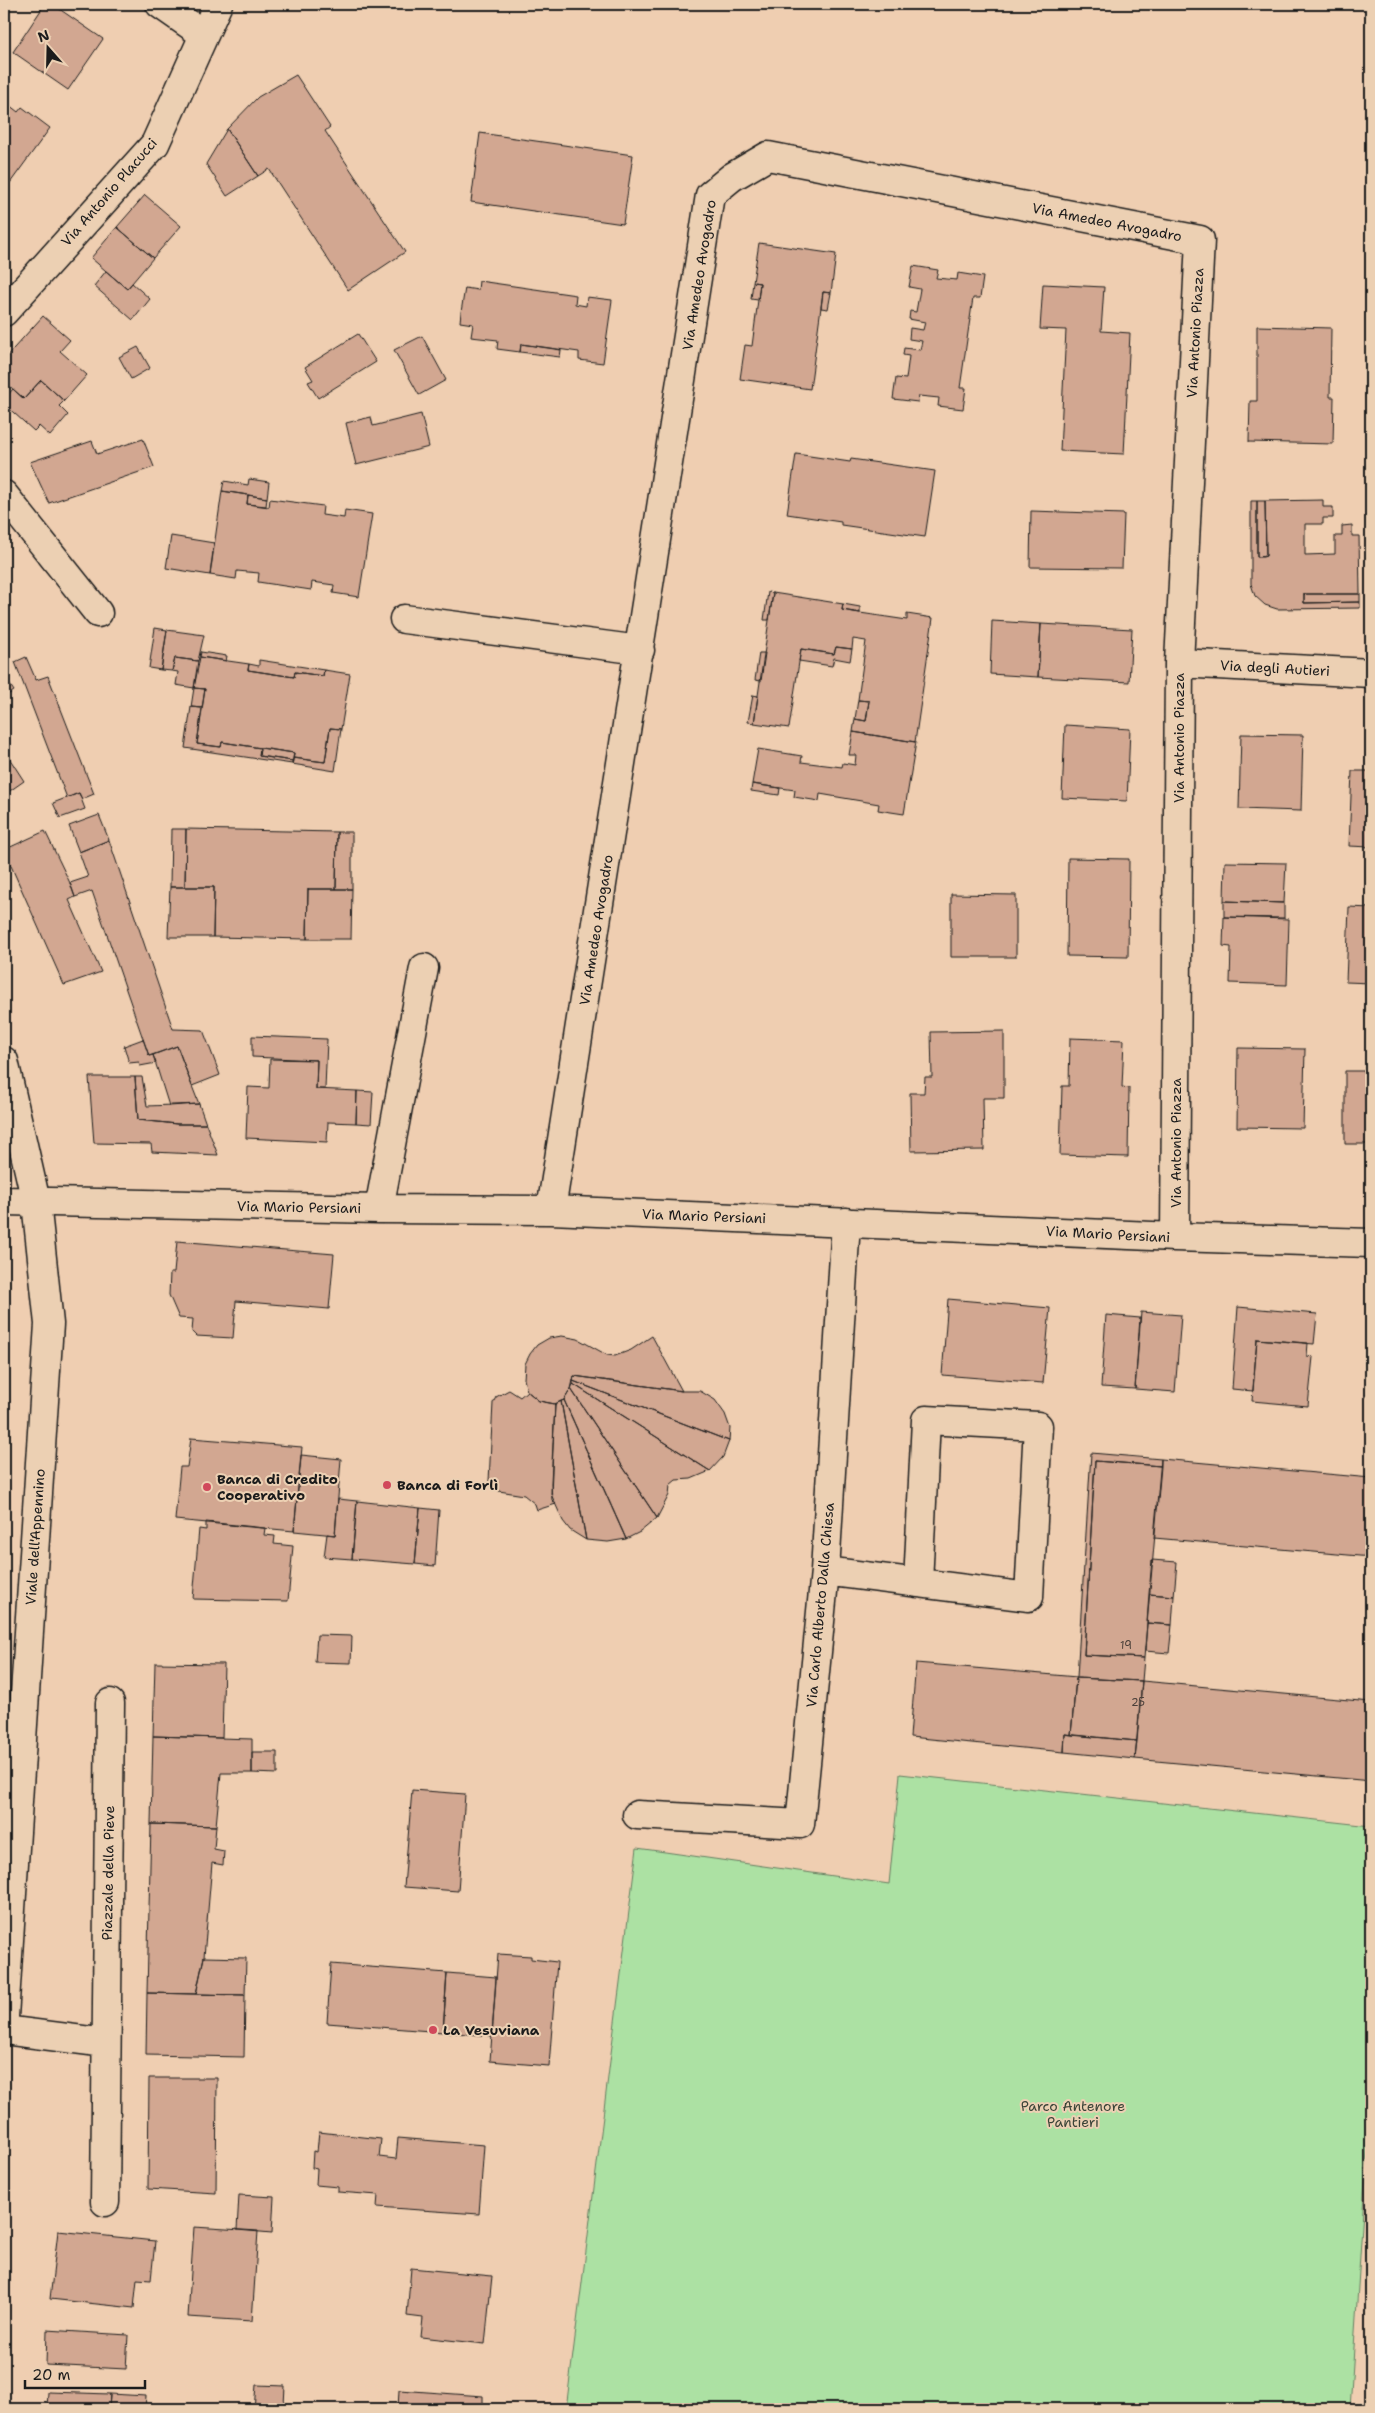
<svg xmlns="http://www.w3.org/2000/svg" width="1375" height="2413" font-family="'Shantell Sans',sans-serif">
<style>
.green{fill:#ace1a3;stroke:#647e60}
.building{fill:#d2a791;stroke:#1c1c1c}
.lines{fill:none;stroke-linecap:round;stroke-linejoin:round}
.minor-casing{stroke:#1c1c1c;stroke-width:31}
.major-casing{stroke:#1c1c1c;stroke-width:31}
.minor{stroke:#ecd0b3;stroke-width:28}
.major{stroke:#ecd0b3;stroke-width:28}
.poi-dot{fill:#d1495b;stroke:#ecd0b3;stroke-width:2}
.labels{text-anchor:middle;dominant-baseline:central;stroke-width:4;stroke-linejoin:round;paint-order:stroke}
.number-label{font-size:11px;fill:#4a3f39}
.street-label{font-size:14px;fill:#1c1c1c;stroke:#ecd0b3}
.poi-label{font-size:14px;font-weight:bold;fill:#1c1c1c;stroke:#ecd0b3;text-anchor:start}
.park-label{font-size:14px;fill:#394337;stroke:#ecd0b3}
</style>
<rect width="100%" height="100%" fill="#efceb1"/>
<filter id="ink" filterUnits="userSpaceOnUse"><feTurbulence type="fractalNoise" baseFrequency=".02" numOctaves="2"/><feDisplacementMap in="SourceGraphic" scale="10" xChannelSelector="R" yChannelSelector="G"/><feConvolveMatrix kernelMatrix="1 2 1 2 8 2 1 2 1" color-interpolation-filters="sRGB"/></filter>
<g filter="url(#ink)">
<path class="green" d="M900,1774L1371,1826V2087L1350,2409H566L637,1848L889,1884Z"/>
<path class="building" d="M45,4H52L103,39L68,90L13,52Z
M296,75L330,127L325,131L405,252L348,290L269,169L258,176L227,129L258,97Z
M4,101L18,112L22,107L50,128L10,183L4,178Z
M227,129L258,176L227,196L206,164Z
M480,133L633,155L623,224L471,202Z
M145,195L181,226L153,258L117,227Z
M117,227L153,258L127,289L91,258Z
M759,243L836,254L831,293L823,292L810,389L740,379L745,345L752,346L758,300L760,283L753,282Z
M913,266L938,270L936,278L957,280L958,273L983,277L980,298H973L960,388H966L963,409L938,406L939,398L919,396L918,402L893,399L896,378L906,379L909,356L903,355L904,348L920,350L922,341L909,339L910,328L923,330L925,322L909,319L910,311L916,312L920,289L909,287Z
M106,271L127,289L132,283L150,299L133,320L94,286Z
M479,281L576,295L575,304L586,306L587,297L612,300L603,363L579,360V352L521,344L520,352L497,349L498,340L471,337L473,324L460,322L461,312L465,288L478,290Z
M753,282L760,283L758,300L751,299Z
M1043,284L1104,287L1101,331L1130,333L1124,454L1060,451L1066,330L1040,329Z
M823,292L831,293L828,309L821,308Z
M43,316L70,340L60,351L87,375L64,401L41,380L24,399L4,381V359Z
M1257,326L1331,328L1330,397H1334L1333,444L1249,442L1250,401H1257Z
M358,334L376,362L318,398L308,382L313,380L305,367Z
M422,336L446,380L419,395L394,350Z
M521,344L561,350L560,357L520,352Z
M138,347L150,368L131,379L119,357Z
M41,380L64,401L59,406L68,415L50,436L39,426L34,431L4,404V399L13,389L24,399Z
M421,414L429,447L356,465L346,423L371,417L373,426Z
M143,439L154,467L49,503L30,462L92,441L97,454Z
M796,454L850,462L851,459L935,471L925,537L841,525V522L787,514Z
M249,479L269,482L267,498L222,491L224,481L248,485Z
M222,491L248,495L247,504L269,507L270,499L323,506L322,515L344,518L345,510L372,514L359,597L333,593L334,585L312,582L311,590L258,582L259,573L237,571L236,579L210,575Z
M248,495L267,498L266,506L247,504Z
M1323,500V507H1333V518H1323V524H1305V555L1335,554V536H1342V526L1352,525V536H1359L1360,594H1304V603L1360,602V608L1277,609L1265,605L1255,596L1251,584V501H1257V557H1263L1266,556L1265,501Z
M1257,501H1265L1266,556L1257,557Z
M1031,511L1124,514L1122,568L1030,567Z
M171,536L214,543L210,575L166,568Z
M768,592L773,593L769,620H764Z
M773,593L843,604L842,610L860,613L907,620V614L933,618L915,742L853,732L855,719L866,721L869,701L858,700L866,641L853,639L852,649L836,647L834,654L801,649L789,728L754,723Z
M1304,594H1360V602L1304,603Z
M843,604L860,607V613L842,610Z
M992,621L1041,624L1038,677L990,674Z
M1041,624L1132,629L1129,682L1038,677Z
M155,628L167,630L161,670L149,668Z
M167,630L204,635L198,661L175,658L172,671L161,670Z
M836,647L852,649L850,661L834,658L832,666L799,661L801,649L834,654Z
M201,652L227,656L226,661L200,657Z
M759,653H765L761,681L755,680Z
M26,657L36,680L48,676L94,794L82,799L79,793L67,798L15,662Z
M200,657L249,664L248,670L294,677L295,672L323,676L324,670L350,674L341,729L330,728L325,762L293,758L294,753L222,742L221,747L197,744L205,689L194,688Z
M175,658L198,661L194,688L176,685L178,672L172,671Z
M259,660L324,670L323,676L295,672L294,677L248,670L249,664L259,666Z
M4,676L14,691L4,697Z
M194,688L205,689L202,708L191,707Z
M753,695L758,696L754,723L748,722Z
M858,700L869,701L866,721L855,719Z
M191,707L202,708L197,744L221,747L222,742L260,748L259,756L293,761L292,764L185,748Z
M1065,725L1130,729L1127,801L1062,798Z
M330,728L341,729L335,771L292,764L293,758L325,762Z
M853,732L916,742L904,814L878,810L879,804L820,794L819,801L794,797L795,790L752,784L758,749L802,756L801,762L842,767L843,763L855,765L856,755H849Z
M1241,734L1303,735L1301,811L1239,809Z
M260,748L294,753L293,761L259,756Z
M4,750L24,781L4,795Z
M1352,771H1371V847L1349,846Z
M752,784L780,788L779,795L751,791Z
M79,793L85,809L60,818L53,803Z
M99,815L109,840L79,852L69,826Z
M171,829H186L185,887H170Z
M186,829L337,832L336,889H308L307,939L213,937L214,887H185Z
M45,831L70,883L75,897L69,900L101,972L64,985L4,850Z
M337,832H352V889H336Z
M109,840L173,1029L203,1030L220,1075L192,1086L177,1046L149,1056L92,891L75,897L70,883L88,877L79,852Z
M1068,858L1129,859L1128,957L1067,956Z
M1225,862L1286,863L1284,903L1224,901Z
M170,887H214L213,937H168Z
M308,889H352L351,939H307Z
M951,894L1016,895V957H951Z
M1224,901L1284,903V918L1224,917Z
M1349,907L1371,908V983L1346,982Z
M1224,917L1289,919L1287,985L1230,983L1231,947L1223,946Z
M1004,1031V1098H983L984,1150L911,1151L910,1093H924L925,1077H932L931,1032Z
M252,1036L327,1039L325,1089H316L317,1060L252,1057Z
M1070,1038L1124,1040L1122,1087L1129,1088L1128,1157L1060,1155L1062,1086H1069Z
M143,1039L149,1056L153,1055L156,1063L140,1066L139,1062L129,1063L124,1046Z
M177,1046L192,1086L199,1104L169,1106L153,1055Z
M1238,1048L1305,1049L1303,1128L1237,1127Z
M270,1059L317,1060L316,1089L357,1091L356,1123L328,1122L327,1142L246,1138L248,1087L269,1088Z
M1345,1071H1371V1144H1345Z
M89,1077H135L138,1120L177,1124H206L218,1155L152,1152L151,1144L94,1143Z
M135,1077H142L147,1106L199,1104L206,1124H177L138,1120Z
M357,1091L373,1092L371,1124L356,1123Z
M177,1241L334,1254L329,1309L236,1301L233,1338L196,1336L192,1332L193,1319L179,1318L169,1295L170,1273H174Z
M948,1299L1050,1308L1043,1383L942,1375Z
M1238,1307L1317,1314L1314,1344L1257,1339L1253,1391L1232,1389Z
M1141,1312L1181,1315L1175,1392L1135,1389Z
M1106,1315L1140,1318L1135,1389L1101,1387Z
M562,1336L578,1339L607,1355L615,1356L631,1350L652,1336L682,1391L574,1376L571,1389L564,1400L555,1404L539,1401L527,1391L524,1379L525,1364L530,1354L537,1345L549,1338Z
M1257,1339L1308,1343L1307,1356L1313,1357L1308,1406L1252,1401Z
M1371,1355V1397H1367Z
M574,1376L682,1391H700L715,1400L725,1414L730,1428L729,1441L573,1381Z
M573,1381L729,1441L723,1457L710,1471L573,1384Z
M573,1384L710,1471L691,1479L676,1480L670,1485L669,1495L657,1518L571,1389Z
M571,1389L657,1518L640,1532L626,1539L564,1400Z
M509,1390L520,1397L527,1391L539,1401L555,1404L551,1483L552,1500L556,1504L537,1510L535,1504L524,1495L499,1491L493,1488L489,1481L493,1403L496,1397Z
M564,1400L626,1539L608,1542L586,1540L561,1401Z
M561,1401L586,1540L570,1530L563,1521L551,1494L555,1404Z
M191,1438L302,1447L294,1531L175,1520L180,1467H187Z
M1091,1453L1161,1459V1466L1095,1461L1084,1655L1144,1658L1142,1681L1076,1678L1071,1735L1065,1734L1064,1752L910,1737L916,1663L1077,1677Z
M301,1455L341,1459L335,1535L294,1531Z
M1161,1459L1371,1478V1557L1154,1538Z
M1095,1461L1161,1466L1144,1658L1084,1655Z
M338,1499L357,1501L352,1559L324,1557L327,1534L335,1535Z
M357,1501L420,1508L415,1564L352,1559Z
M420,1508L439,1510L435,1566L415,1564Z
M206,1522L265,1528L264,1535L275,1536L274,1544L293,1546L288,1601L193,1599L199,1529L206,1530Z
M1152,1560L1177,1562L1174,1596L1149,1594Z
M1149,1594L1174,1596L1172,1625L1147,1623Z
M1147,1623L1172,1625L1169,1653L1145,1651Z
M317,1635L352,1636L351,1663L315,1662Z
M155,1663L224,1664L222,1738L153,1736Z
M1076,1678L1142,1681L1137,1741L1071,1735Z
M1142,1681L1371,1702V1781L1135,1759Z
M1065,1734L1137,1741L1135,1759L1064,1752Z
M153,1736L252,1739V1773H221L216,1826L151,1824Z
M252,1752H277V1774L252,1773Z
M412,1790L465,1794L458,1891L404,1887Z
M151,1824L216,1826L214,1849L224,1851L223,1865L212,1863L204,1957L196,1994L147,1993Z
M498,1954L531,1956V1959L557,1962L549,2066L490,2061Z
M204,1957L246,1958L245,1995L196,1994Z
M331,1964L447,1973L443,2032L327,2023Z
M447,1973L496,1977L492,2036L443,2032Z
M147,1993L245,1995L244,2057L146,2055Z
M149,2078H217L216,2193L148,2189Z
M319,2132L381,2139L379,2157L396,2159L398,2138L484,2145L479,2214L377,2207L378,2195L338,2192V2187L316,2185L317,2169L312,2168L313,2151L317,2152Z
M239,2195L274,2197L272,2233L237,2230Z
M194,2227L258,2231L252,2321L188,2317Z
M58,2231L155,2241L151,2280L137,2279L134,2308L50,2299Z
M411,2268L492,2276L485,2344L421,2337L423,2318L407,2316Z
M47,2330L128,2335L126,2369L46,2365Z
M256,2385L285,2386L284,2405L319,2407V2409H254Z
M399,2390L483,2396V2409H398Z
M48,2392L110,2394L109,2409H47Z
M110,2394L146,2396L145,2409H109Z"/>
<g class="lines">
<g class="minor-casing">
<path id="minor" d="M160,4L203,34
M4,495L98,613
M404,619L640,650
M1179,663L1371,673
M4,1201L379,1209L551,1210L1175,1237L1371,1243
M379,1209L424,968
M551,1210L710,195L732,177L768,156L1200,240L1179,663L1175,1237
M825,1571L1029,1597L1038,1426L926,1420L918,1583
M637,1815L800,1824L825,1571L846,1222
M4,2030L106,2043
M105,2202L110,1703"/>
</g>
<g class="major-casing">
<path id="major" d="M4,312L155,144L218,4
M4,1061L36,1202L49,1324L4,2017"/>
</g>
<use href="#minor" class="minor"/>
<use href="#major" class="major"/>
</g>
</g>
<g class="poi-dot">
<circle cx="387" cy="1485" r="5"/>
<circle cx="207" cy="1487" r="5"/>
<circle cx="433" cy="2030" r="5"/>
</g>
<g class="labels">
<g class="number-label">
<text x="1126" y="1645">19</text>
<text x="1138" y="1702">25</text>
</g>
<g class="street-label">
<text transform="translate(109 192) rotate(-49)">Via Antonio Placucci</text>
<text transform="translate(1107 222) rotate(11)">Via Amedeo Avogadro</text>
<text transform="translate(699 275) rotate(-81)">Via Amedeo Avogadro</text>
<text transform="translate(1195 333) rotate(-87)">Via Antonio Piazza</text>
<text transform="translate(1275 668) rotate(3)">Via degli Autieri</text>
<text transform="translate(1179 738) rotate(-90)">Via Antonio Piazza</text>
<text transform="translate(596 930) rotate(-81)">Via Amedeo Avogadro</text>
<text transform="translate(1176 1143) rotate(-90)">Via Antonio Piazza</text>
<text transform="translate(299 1207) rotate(1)">Via Mario Persiani</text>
<text transform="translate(704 1216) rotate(2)">Via Mario Persiani</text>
<text transform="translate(1108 1234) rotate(3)">Via Mario Persiani</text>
<text transform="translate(35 1537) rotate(-86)">Viale dell'Appennino</text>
<text transform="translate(820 1605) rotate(-85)">Via Carlo Alberto Dalla Chiesa</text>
<text transform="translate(108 1873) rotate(-89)">Piazzale della Pieve</text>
</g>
<g class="poi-label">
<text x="217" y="1479">Banca di Credito<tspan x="217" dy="16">Cooperativo</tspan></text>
<text x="397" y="1485">Banca di Forlì</text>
<text x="443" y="2030">La Vesuviana</text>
</g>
<g class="park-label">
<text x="1073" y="2106">Parco Antenore<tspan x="1073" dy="16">Pantieri</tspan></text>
</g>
</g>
<rect width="1375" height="2413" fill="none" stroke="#ecd0b3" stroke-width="20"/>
<rect x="10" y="10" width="1355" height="2393" fill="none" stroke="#1c1c1c" stroke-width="2" filter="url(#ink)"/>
<g transform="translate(48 48) rotate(340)" stroke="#ecd0b3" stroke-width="4" paint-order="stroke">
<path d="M0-4L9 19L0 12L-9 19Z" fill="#1c1c1c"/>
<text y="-8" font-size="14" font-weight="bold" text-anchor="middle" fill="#1c1c1c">N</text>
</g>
<path d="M25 2380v8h120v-8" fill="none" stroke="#1c1c1c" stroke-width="2.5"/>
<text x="32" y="2380" font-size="15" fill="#1c1c1c" stroke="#ecd0b3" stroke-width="4" paint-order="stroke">20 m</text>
</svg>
